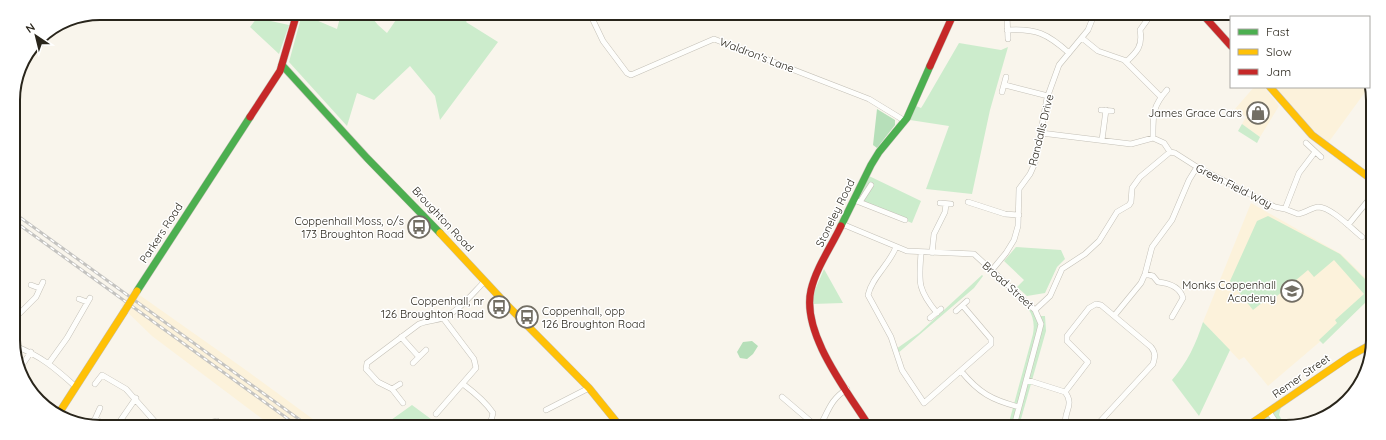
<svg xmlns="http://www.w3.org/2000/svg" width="1386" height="440" font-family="Quicksand,sans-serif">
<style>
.built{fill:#fcf2db}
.green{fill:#cceccc}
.forest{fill:#b6dfb9}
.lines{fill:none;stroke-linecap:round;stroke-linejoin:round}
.street-casing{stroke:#c4c0b7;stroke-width:6}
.fast-casing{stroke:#c4c0b7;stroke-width:8}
.slow-casing{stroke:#c4c0b7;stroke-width:8}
.jam-casing{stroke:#c4c0b7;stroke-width:8}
.street{stroke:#fefefc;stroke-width:5}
.fast{stroke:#4caf50;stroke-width:7}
.slow{stroke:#ffc107;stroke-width:7}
.jam{stroke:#c62828;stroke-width:7}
.rail-casing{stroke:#c4c3c0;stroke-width:3}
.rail{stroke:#fff;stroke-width:1.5;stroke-dasharray:4.5;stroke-linecap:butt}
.slow-bridge-casing{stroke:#c4c0b7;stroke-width:8;stroke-linecap:butt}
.slow-bridge{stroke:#ffc107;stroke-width:7}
.labels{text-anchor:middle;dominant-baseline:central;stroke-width:3;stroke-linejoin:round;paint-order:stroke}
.street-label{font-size:11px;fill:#29251b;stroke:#fff}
.poi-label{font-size:11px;fill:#29251b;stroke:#fff;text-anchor:end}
.rim{fill:none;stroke:#29251b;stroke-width:2}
</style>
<rect width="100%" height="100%" fill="#f9f5ec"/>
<path class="built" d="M1369,79L1371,84L1328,143L1311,128L1275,87H1369Z
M1254,87H1264L1279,106L1260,137L1242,124L1246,117L1235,109Z
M1251,203L1341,254L1370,282V299L1268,386L1244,357L1239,360L1203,322Z
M131,289L243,368L321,425L269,424L152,336L121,306Z"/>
<path class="green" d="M302,14L337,29L341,14H369L378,25L387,33L400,14H472L466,22L498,42L440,120L435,96L410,66L374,100L357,93L347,126L289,62Z
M257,18L289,25L279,54L250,27Z
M959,43L1001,50L1008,47L990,110L972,194L926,189L949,126L910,120L916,106L921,108L923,105Z
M1242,124L1260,137L1257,143L1238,131Z
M869,176L921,201L912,223L854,200Z
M1268,216L1340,254L1370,284V298L1323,344L1319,340L1337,323L1335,320L1364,294L1334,260L1314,277L1308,270L1271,301L1268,298L1253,310L1230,281L1257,221Z
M1016,247L1061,250L1065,259L1057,267L1045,293L1027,296L1017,287L1024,280L1004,261Z
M824,269L843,303L812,304L815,290Z
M996,274L1039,316H1045L1046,331L1019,426H1008L1033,334C1038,307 1016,297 998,281L993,276Z
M982,275L983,276L974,288L897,354L896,349L919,333Z
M1203,322L1230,350L1199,416L1172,380C1187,363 1196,344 1203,322Z
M412,405L439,425H384Z
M1281,407L1279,415L1286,427H1273L1269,421L1261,427H1246Z"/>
<path class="forest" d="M877,109L895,120V125L877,148L873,145Z
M752,341L758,346L753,354L747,359L740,358L737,352L743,342Z"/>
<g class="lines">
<g class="street-casing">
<path id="street" d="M590,14L603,41L627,73L631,75L714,39L869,99L905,121
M1007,15L1008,39
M1007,30C1036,28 1048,34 1069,53
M1082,38L1098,51L1124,60L1161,97
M1126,62C1137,52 1143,46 1140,30L1150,16
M1005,85L1048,96
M1002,92L1006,77
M1101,110L1112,111
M1041,133L1131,144L1153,138L1164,143L1170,152
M1153,138C1153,115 1152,107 1167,90
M1102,140L1106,110
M1306,143L1321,157
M1170,152L1175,153L1197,167L1275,207L1285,209L1298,214C1305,213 1311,208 1318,207C1331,207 1352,229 1362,237
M854,200L905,220
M860,202L871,185
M968,202L1005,214L1019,215
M940,203L951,204
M1285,209L1299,173L1315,152
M842,224L907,251L974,254L1035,310L1041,324L1039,332L1014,426
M1348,225L1371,197
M896,247C889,265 872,277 868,295L891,337L902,370L924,403L991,344V339L963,306
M921,253C919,282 917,289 937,313
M932,253L934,234L945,212L946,204
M992,270L1006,253L1014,240L1018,226L1019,189L1030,174L1035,163L1047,98L1059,65L1088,30L1094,15
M1145,274L1153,276L1158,282C1168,283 1180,287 1183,298L1172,317
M31,285L39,288
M79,299L87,302
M1035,310L1050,296L1062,269L1085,254L1099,241L1117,212L1129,205L1131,202L1132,188L1140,177L1170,152
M956,311L967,301
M1114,316L1141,283L1145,274L1152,247L1172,220L1189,180L1197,167
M930,318L941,309
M14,325L18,315L36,297L43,282
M401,337L419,357
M15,346C41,356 55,368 76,387
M49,363L67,338L90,298
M413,363L426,350
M20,368L31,352
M961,371C979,393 992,400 1019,407
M1027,380L1065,392
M95,384L102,375L126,389L157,424
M463,384C475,393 485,401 493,413L490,425
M392,389L400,384
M782,397L816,426
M403,403L392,389L378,382L366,369L367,363L419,324C428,320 435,321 443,318C459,311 473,293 485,281
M546,410L589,388
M1269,412L1279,427
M436,414L476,368L474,359L443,318
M95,419L100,408
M90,424L95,419L104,424
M118,424L136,398
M204,424L217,421
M820,426C829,410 830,400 847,389
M1067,426C1061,413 1076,406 1065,392L1088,362L1067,341V336L1089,308L1096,304L1101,305L1151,347C1156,353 1155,357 1153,364L1096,426"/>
</g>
<g class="fast-casing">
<path id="fast" d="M282,65L367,158L440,233
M841,226L871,165L879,152L907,118L930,66
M137,291L250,117"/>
</g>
<g class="slow-casing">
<path id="slow" d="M1270,87L1312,135L1371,179
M440,233L508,306L589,388L619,425
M59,413L124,312
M1246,427L1350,356L1370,345"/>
</g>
<g class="jam-casing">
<path id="jam" d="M1204,16L1231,46
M930,66L953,15
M250,117L280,71L297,13
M841,226C831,247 816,268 811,290C801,333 847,391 869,426"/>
</g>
<use href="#street" class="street"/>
<use href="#fast" class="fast"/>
<use href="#slow" class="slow"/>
<use href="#jam" class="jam"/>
<g class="rail-casing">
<path id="rail" d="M14,213L307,425
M14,221L295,424"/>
</g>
<use href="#rail" class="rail"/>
<g class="slow-bridge-casing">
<path id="slow-bridge" d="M124,312L137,291"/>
</g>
<use href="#slow-bridge" class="slow-bridge"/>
</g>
<defs>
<g id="shop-ring" transform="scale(1.15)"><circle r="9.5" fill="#fff" stroke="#726e64" stroke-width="1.5"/><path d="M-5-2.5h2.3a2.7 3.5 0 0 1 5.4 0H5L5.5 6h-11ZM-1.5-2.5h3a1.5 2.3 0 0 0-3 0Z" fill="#726e64"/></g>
<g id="bus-ring" transform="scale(1.15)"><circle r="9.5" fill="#fff" stroke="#726e64" stroke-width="1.5"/><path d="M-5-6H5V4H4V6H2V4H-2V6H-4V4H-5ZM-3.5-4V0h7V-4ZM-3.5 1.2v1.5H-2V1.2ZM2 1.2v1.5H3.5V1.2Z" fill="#726e64"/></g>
<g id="school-ring" transform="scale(1.15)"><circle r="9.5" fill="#fff" stroke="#726e64" stroke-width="1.5"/><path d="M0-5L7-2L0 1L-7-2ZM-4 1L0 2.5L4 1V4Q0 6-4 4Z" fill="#726e64"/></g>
</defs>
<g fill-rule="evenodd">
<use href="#shop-ring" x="1258" y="113"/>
<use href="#bus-ring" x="419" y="227"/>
<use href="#school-ring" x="1292" y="291"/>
<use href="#bus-ring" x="499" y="307"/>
<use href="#bus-ring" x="527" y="317"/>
</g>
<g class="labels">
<g class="street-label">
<text transform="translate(757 55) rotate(21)">Waldron's Lane</text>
<text transform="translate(1041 130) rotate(-76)">Randalls Drive</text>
<text transform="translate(1234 186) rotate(27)">Green Field Way</text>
<text transform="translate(835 213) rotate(-64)">Stoneley Road</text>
<text transform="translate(443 219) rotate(47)">Broughton Road</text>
<text transform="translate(161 233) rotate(-57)">Parkers Road</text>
<text transform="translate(1008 285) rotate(42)">Broad Street</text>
<text transform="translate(1301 376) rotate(-35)">Remer Street</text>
</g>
<g class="poi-label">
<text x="1242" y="113">James Grace Cars</text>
<text x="404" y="221">Coppenhall Moss, o/s<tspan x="404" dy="13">173 Broughton Road</tspan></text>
<text x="1276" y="285">Monks Coppenhall<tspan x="1276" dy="13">Academy</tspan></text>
<text x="484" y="301">Coppenhall, nr<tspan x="484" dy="13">126 Broughton Road</tspan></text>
<text x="542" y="311" text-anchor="start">Coppenhall, opp<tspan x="542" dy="13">126 Broughton Road</tspan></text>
</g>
</g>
<path d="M0 0H1386V440H0ZM100 20H1286A80 80 0 0 1 1366 100V340A80 80 0 0 1 1286 420H100A80 80 0 0 1 20 340V100A80 80 0 0 1 100 20Z" fill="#fff" fill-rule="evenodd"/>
<path class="rim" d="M100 20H1286A80 80 0 0 1 1366 100V340A80 80 0 0 1 1286 420H100A80 80 0 0 1 20 340V100A80 80 0 0 1 100 20Z"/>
<rect x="1230" y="16" width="140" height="72" fill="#ffffff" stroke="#a9a8a4"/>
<rect x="1238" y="29" width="20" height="6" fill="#4caf50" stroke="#a9a8a4"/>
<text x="1266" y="36" font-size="12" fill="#29251b">Fast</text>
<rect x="1238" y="49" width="20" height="6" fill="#ffc107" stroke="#a9a8a4"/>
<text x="1266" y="56" font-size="12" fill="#29251b">Slow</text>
<rect x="1238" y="69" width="20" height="6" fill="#c62828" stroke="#a9a8a4"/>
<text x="1266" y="76" font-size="12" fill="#29251b">Jam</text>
<g transform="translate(36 36) rotate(325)" stroke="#ffffff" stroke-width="3" paint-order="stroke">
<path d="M0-3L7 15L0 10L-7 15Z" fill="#29251b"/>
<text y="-6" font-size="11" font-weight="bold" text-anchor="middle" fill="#29251b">N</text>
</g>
</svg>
